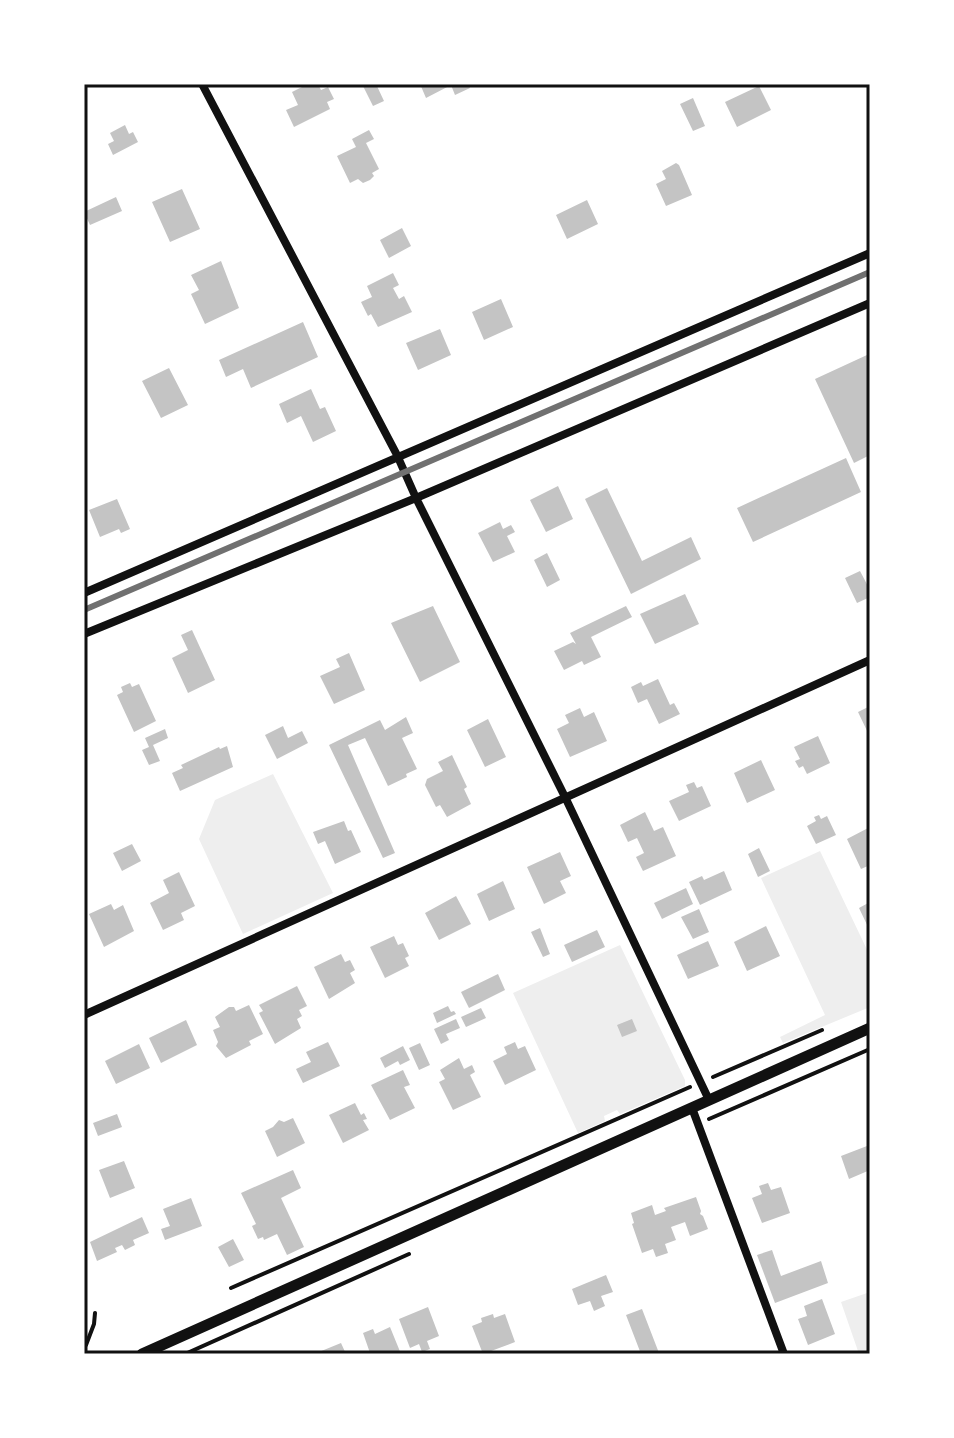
<svg xmlns="http://www.w3.org/2000/svg" width="954" height="1438" font-family="'DejaVu Sans',sans-serif">
<style>
.green{fill:#eee}
.building{fill:#c4c4c4}
.lines{fill:none;stroke-linecap:round;stroke-linejoin:round}
.path{stroke:#111;stroke-width:4}
.minor{stroke:#111;stroke-width:8}
.tertiary{stroke:#111;stroke-width:11}
.rail{stroke:#707070;stroke-width:6}
.neatline{fill:none;stroke:#111;stroke-width:3}
</style>
<rect width="100%" height="100%" fill="#fff"/>
<path class="green" d="M273,774L333,893L243,934L199,839L215,800Z
M820,851L870,956V1007L783,1043L780,1037L825,1015L761,878Z
M620,945L685,1080V1086L620,1114L617,1110L604,1116L605,1121L578,1133L513,993Z
M870,1292V1354H859L841,1302Z"/>
<path class="building" d="M308,84H318L321,90L328,87L334,99L327,102L330,109L294,127L286,110L298,105L292,92Z
M362,84H376L384,101L373,106Z
M420,84H468L470,88L455,95L451,85L426,98Z
M759,86L771,110L737,127L725,102Z
M693,98L705,126L693,131L680,104Z
M125,125L129,134L133,132L138,142L113,155L108,144L114,141L110,133Z
M369,130L374,139L366,143L379,169L372,173L374,176L370,180L363,183L358,179L350,183L337,156L356,147L352,139Z
M676,163L679,165L692,195L666,206L656,184L666,179L662,171Z
M182,189L200,229L170,242L152,202Z
M116,197L122,211L90,225L84,212Z
M587,200L598,224L567,239L556,215Z
M402,228L411,246L389,258L380,240Z
M221,261L239,308L205,324L191,294L199,290L191,275Z
M393,273L399,285L393,288L399,299L404,296L412,312L378,327L371,314L368,316L361,302L372,297L367,286Z
M501,299L513,327L484,340L472,312Z
M303,322L318,357L251,388L243,369L226,377L219,360Z
M440,329L451,355L418,370L406,343Z
M867,355L870,362V455L854,463L815,379Z
M169,368L188,405L161,418L142,381Z
M311,389L320,409L325,407L336,431L313,442L301,416L287,423L279,404Z
M846,458L861,492L753,542L737,508Z
M558,486L573,519L546,532L530,500Z
M607,488L642,561L691,537L701,559L631,594L585,499Z
M117,499L130,529L121,533L119,529L100,537L89,510Z
M500,522L503,529L511,525L515,532L507,536L515,552L493,562L478,533Z
M547,553L560,580L547,587L534,560Z
M860,571L870,590V597L857,603L845,578Z
M685,594L699,624L655,644L640,614Z
M433,606L460,662L420,682L391,623Z
M626,606L632,617L591,637L601,657L584,665L582,661L564,670L554,651L573,642L576,644L570,633Z
M192,630L215,680L188,693L172,658L188,650L181,635Z
M349,653L365,690L334,704L320,676L340,667L336,659Z
M658,679L670,705L674,703L680,714L659,724L647,699L638,703L631,687L641,682L643,686Z
M130,683L132,687L139,684L156,721L134,732L117,695L123,692L121,687Z
M870,706V737L858,712Z
M580,708L584,717L594,712L607,741L570,757L557,729L569,723L565,715Z
M406,717L413,733L402,738L417,769L406,774L407,777L388,786L365,738L348,745L395,853L383,858L329,745L380,720L385,730Z
M488,719L506,757L485,767L467,730Z
M283,726L288,738L302,731L308,743L277,759L265,735Z
M165,729L168,738L153,745L160,761L149,765L142,750L149,747L145,738Z
M818,736L830,763L807,774L803,766L799,768L795,761L800,759L794,747Z
M227,746L233,767L180,791L172,773L183,768L181,765L219,747L220,749Z
M452,755L467,787L464,789L471,804L447,817L440,805L436,807L425,785L427,779L443,771L438,762Z
M761,760L775,790L747,803L734,773Z
M694,782L697,788L702,786L711,806L679,821L669,801L689,792L686,785Z
M645,812L654,831L663,827L676,856L643,871L636,857L644,853L637,838L628,842L620,825Z
M819,815L821,819L827,816L836,835L816,844L807,826L816,821L814,817Z
M344,821L348,831L351,830L361,852L335,864L325,841L318,844L313,832Z
M870,827V865L861,869L847,839Z
M132,844L141,861L122,871L113,853Z
M759,848L770,871L758,877L748,854Z
M560,852L571,876L560,881L566,893L544,904L527,867Z
M724,871L732,890L700,905L689,882L702,876L704,880Z
M179,872L195,906L181,913L184,920L163,930L150,903L169,893L163,880Z
M503,881L515,909L489,921L477,894Z
M686,888L693,904L662,919L654,903Z
M456,896L471,924L439,940L425,913Z
M870,902V931L859,908Z
M111,904L114,910L123,905L134,931L104,947L89,914Z
M699,909L709,932L693,939L681,917Z
M766,926L780,956L747,971L734,942Z
M540,928L550,954L543,957L531,932Z
M597,930L605,947L572,962L564,945Z
M394,936L398,945L403,943L409,956L405,958L409,966L385,978L370,947Z
M708,941L719,966L688,979L677,955Z
M341,954L345,962L350,960L355,970L350,973L355,983L329,999L314,967Z
M498,974L505,990L469,1008L461,992Z
M297,986L307,1006L299,1010L302,1016L297,1019L301,1028L275,1044L259,1013L263,1011L259,1005Z
M249,1005L263,1034L249,1041L251,1045L226,1058L216,1046L218,1042L213,1030L220,1027L215,1017L229,1007H234L236,1011Z
M448,1006L451,1012L454,1011L456,1014L437,1023L433,1013Z
M481,1008L486,1018L466,1027L461,1017Z
M456,1019L460,1028L446,1034L449,1040L441,1044L434,1029Z
M632,1019L637,1031L622,1037L617,1025Z
M186,1020L197,1045L161,1063L149,1038Z
M328,1042L340,1066L303,1083L296,1069L311,1062L306,1052Z
M515,1042L518,1049L525,1046L536,1070L505,1085L493,1061L507,1054L504,1047Z
M420,1043L430,1065L419,1070L409,1048Z
M139,1044L150,1068L116,1084L105,1061Z
M403,1046L410,1060L400,1065L398,1061L385,1068L380,1058Z
M459,1058L464,1069L472,1065L475,1072L470,1075L481,1097L453,1110L439,1082L445,1079L440,1070Z
M403,1070L410,1085L404,1087L415,1108L390,1120L371,1085Z
M355,1103L361,1115L364,1113L367,1119L363,1120L369,1130L343,1143L329,1115Z
M117,1114L122,1127L98,1136L93,1123Z
M293,1118L305,1143L277,1157L265,1131L273,1127L279,1120L284,1122Z
M867,1146L870,1153V1170L849,1179L841,1156Z
M124,1161L135,1188L110,1198L99,1170Z
M293,1170L301,1188L281,1198L304,1247L287,1255L277,1234L264,1240L263,1237L258,1239L252,1226L256,1224L241,1193Z
M768,1183L771,1190L781,1187L790,1213L762,1223L752,1198L762,1194L759,1186Z
M696,1197L701,1211L700,1214L703,1216L708,1229L690,1236L685,1222L671,1227L676,1240L665,1244L668,1253L656,1257L653,1249L642,1253L632,1224L634,1223L631,1213L652,1205L655,1215L666,1211L664,1208Z
M191,1198L202,1226L165,1240L161,1229L170,1226L163,1209Z
M142,1217L149,1233L133,1240L135,1245L125,1250L122,1245L115,1248L117,1252L97,1261L90,1242Z
M233,1239L244,1260L229,1267L218,1247Z
M772,1250L781,1276L821,1261L828,1283L775,1303L757,1255Z
M606,1275L613,1292L601,1296L605,1306L594,1311L590,1301L578,1305L572,1289Z
M822,1299L835,1334L808,1345L798,1319L807,1316L804,1306Z
M428,1307L439,1336L427,1341L430,1349L422,1352L419,1344L410,1348L399,1319Z
M642,1309L659,1353L657,1354H641L626,1315Z
M493,1314L494,1318L505,1314L515,1342L483,1354L472,1326L482,1322L481,1318Z
M390,1327L401,1354L370,1353L363,1333L373,1329L375,1334Z
M341,1343L346,1354H314Z"/>
<g class="lines">
<path class="path" d="M713,1077L822,1030
M709,1119L870,1049
M231,1288L690,1087
M86,1345L94,1324L95,1313
M185,1354L409,1254"/>
<path class="minor" d="M202,84L397,455L416,498L566,799L709,1100
M84,593L870,253
M84,634L416,498L870,303
M84,1015L870,660
M692,1108L784,1354"/>
<path class="tertiary" d="M142,1354L870,1028"/>
<path class="rail" d="M84,610L870,272"/>
</g>
<rect width="954" height="1438" fill="none" stroke="#ffffff" stroke-width="172"/>
<rect x="86" y="86" width="782" height="1266" class="neatline"/>
</svg>
